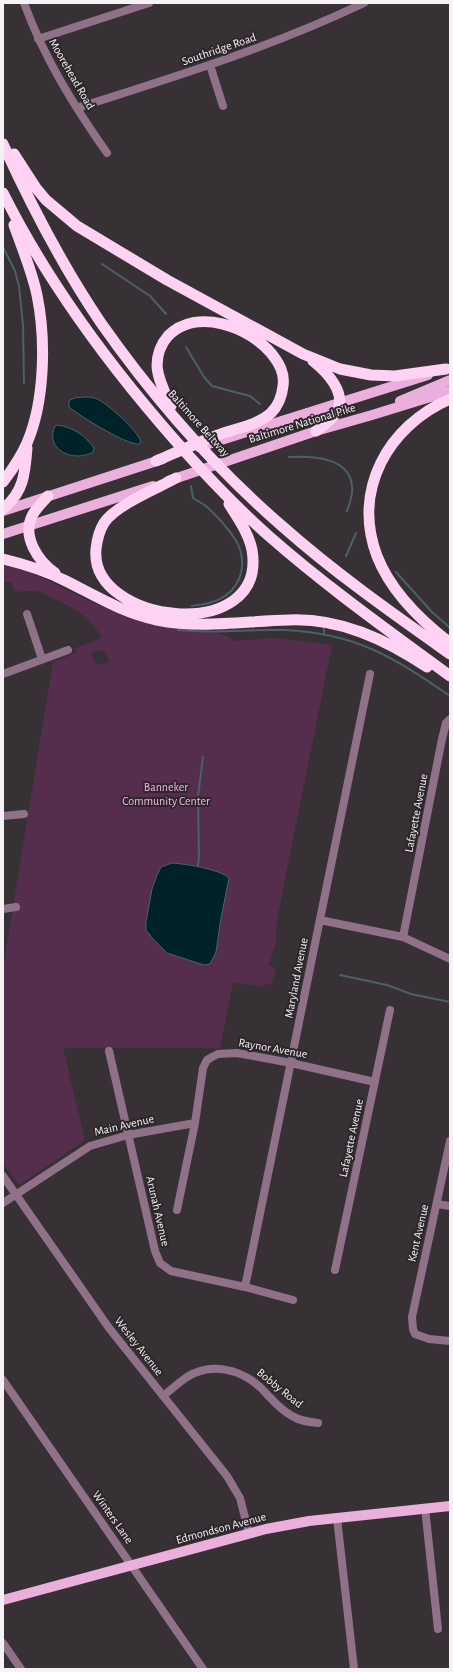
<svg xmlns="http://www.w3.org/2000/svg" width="453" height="1672" font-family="'Alegreya Sans',sans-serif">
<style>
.green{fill:#552e4d;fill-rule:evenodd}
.water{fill:#00232a;stroke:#4a6167}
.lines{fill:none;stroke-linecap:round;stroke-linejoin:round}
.stream{stroke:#4a6167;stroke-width:2}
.minor{stroke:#8f7287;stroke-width:8}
.major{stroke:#ebafdc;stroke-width:10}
.highway{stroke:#fed2f2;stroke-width:11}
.labels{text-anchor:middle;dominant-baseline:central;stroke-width:4;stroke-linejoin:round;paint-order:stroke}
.street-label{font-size:12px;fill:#f5f1f4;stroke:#2d272c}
.park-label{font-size:12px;fill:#fbb2e9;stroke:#2d272c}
</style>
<rect width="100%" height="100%" fill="#373136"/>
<path class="green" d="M3,565L32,573L91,602L131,618L225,635L234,641L272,638L332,645L283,889L277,920L276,941L269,965L276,969L271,985L265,983L263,987L233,982L220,1048H63L85,1140L19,1185L3,1163V968L53,662L76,653V648L101,638C94,620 75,608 57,600C51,597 46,596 41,591C32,592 25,590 17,592L13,590V583L3,581ZM99,650L105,652L110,663L96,664L91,653Z"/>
<path class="water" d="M84,397C88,397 93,397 97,399C107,403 139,432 141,442L139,444C128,446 78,415 69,407V401L74,398Z
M58,425C74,428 85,435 94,448L93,452C74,463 44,450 55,426Z
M172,863C186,864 219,869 229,878L221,918L216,952L210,964L204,965L167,953L153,939L146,930V922L152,889L157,875L161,867Z"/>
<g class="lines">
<path class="stream" d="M3,247L15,271L19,286L23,325L24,383
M102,264L150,296L166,314
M186,347L204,377L212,386L250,396L260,404
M289,457C314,456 355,457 352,493C351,499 349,506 347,511
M191,486L193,498C197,501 202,503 206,506C216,515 227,527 235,539C247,558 244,583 225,596C215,603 203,604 192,606
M346,556L356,533
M396,572L431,611L450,628
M324,626V634
M178,630C213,634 248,629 284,630C356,633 393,657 450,696
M198,866L199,856L198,796L203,757
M340,975L387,985L411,994L450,1002"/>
<path class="minor" d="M24,3C44,58 74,106 107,153
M38,39L149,3
M210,65L223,106
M77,108C174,77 272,47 364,3
M27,614L42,659
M3,674L68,650
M3,816L24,814
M3,909L16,907
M320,920L403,937L450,959
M403,937L442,739L446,723L450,719
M109,1051L155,1251L160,1263L171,1271L245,1287L293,1300
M450,1141L412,1317L413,1329L415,1334L429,1339L450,1341
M3,1176L109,1328L227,1476L240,1498L249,1533
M3,1203L90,1146L128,1135L195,1123
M437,1204L450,1206
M177,1210L195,1123L203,1068L207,1060L212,1057L218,1054L237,1053L291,1063L375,1082
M335,1270L390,1010
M245,1287L370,674
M3,1380L203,1669
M163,1396C171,1390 178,1383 187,1377C211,1362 240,1369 260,1387C270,1397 279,1409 292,1416C300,1421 309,1422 318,1423
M425,1508L438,1629
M337,1518L354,1669
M3,1643L21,1669"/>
<path class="major" d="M400,401L450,380
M199,447L428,375
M168,481L316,431L372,415L450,391
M3,511L163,459
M3,534L153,486
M3,1600L266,1529L309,1521L450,1506"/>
<path class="highway" d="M3,144C31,205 63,267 101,323C153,397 214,467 282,526C335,573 392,613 450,654
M14,154L36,188L46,200L77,226L167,280L303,354L340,369L371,375L395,376L446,369
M3,193C38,263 82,327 131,388C174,441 219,492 270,537C327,587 389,631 450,676
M313,361C327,372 347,393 337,412C332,420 323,426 316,431
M450,399C388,426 352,490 377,556C391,592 420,620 450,643
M156,461C177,452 197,443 218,435C235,428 257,426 271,413C278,406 282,396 283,386C285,373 279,363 271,353C249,327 197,307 168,336C161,344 157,355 157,366C158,380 165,393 171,406
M176,478C156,489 116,505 104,523C99,531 97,540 96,549C89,625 268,645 252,550C249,534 238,518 229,504
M3,482C12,470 21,457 27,443C45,401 46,339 37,295C32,271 22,248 14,225
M48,496C43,502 36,508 32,516C22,537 38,561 55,573
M3,509C24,492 25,473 27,448
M3,559C24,564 46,571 66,581C96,596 123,613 157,620C201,629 245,621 289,620C340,618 385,639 427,667"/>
</g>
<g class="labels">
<g class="street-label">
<text transform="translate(219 49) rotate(-19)">Southridge Road</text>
<text transform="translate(72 74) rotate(60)">Moorehead Road</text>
<text transform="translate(199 423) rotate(48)">Baltimore Beltway</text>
<text transform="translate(302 423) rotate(-17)">Baltimore National Pike</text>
<text transform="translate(416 813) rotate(-79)">Lafayette Avenue</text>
<text transform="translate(296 978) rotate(-79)">Maryland Avenue</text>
<text transform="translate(273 1048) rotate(10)">Raynor Avenue</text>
<text transform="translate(124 1125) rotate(-13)">Main Avenue</text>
<text transform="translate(351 1138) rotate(-78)">Lafayette Avenue</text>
<text transform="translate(158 1211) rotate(77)">Arunah Avenue</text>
<text transform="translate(418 1233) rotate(-77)">Kent Avenue</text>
<text transform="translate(139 1346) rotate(52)">Wesley Avenue</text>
<text transform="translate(280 1388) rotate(39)">Bobby Road</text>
<text transform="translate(113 1517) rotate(55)">Winters Lane</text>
<text transform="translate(221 1528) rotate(-15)">Edmondson Avenue</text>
</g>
<g class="park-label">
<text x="166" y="787">Banneker<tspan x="166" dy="14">Community Center</tspan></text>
</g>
</g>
<rect width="453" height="1672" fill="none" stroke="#f5f1f4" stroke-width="8"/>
</svg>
